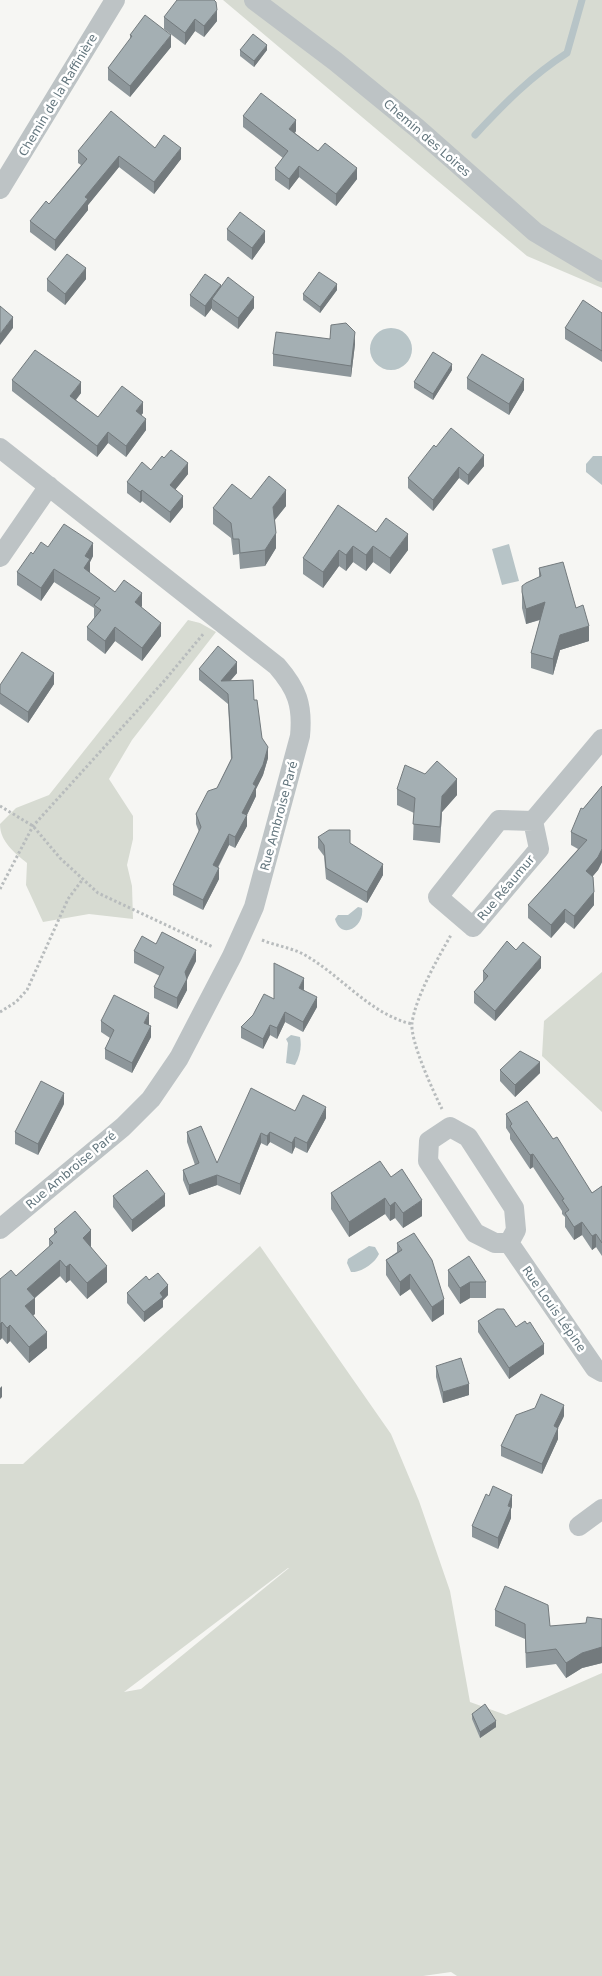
<svg xmlns="http://www.w3.org/2000/svg" width="602" height="1976" font-family="'DejaVu Sans',sans-serif">
<style>
.green{fill:#d7dbd2;fill-rule:evenodd}
.water{fill:#b7c4c7}
.lines{fill:none;stroke-linecap:round;stroke-linejoin:round}
.stream{stroke:#b7c4c7;stroke-width:7}
.path{stroke:#b8bcbd;stroke-width:3;stroke-dasharray:2.5 2.5;stroke-linecap:butt}
.street{stroke:#bdc3c5;stroke-width:20}
.wall{fill:#8d969a}
.shaded-wall{fill:#737a7d}
.building{fill:#a4afb3;stroke:#737a7d}
.labels{text-anchor:middle;dominant-baseline:central;stroke-width:5;stroke-linejoin:round;paint-order:stroke}
.street-label{font-size:12px;fill:#62757d;stroke:#fff}
</style>
<rect width="100%" height="100%" fill="#f6f6f3"/>
<path class="green" d="M223,0H602V288L527,256Z
M188,620L200,623L216,632L132,740L109,779L133,816V839L127,865L132,886L133,919L89,914L43,922L26,885L27,863C15,853 0,842 0,824L16,808L49,795Z
M602,972V1112L542,1056L544,1021Z
M260,1246L391,1434L419,1501L450,1591L470,1702L506,1715L602,1673V1976H457L451,1972L423,1976H0V1464H23ZM289,1568L141,1689L124,1692L288,1568Z"/>
<path class="water" d="M370 349a21 21 0 1 1 42 0a21 21 0 1 1-42 0Z
M593,456H602V485L586,472V464Z
M509,544L519,581L502,585L492,549Z
M358,907L362,908C365,927 341,941 335,919L338,915H348Z
M291,1035L300,1037C302,1047 300,1056 295,1065L286,1063L288,1043L286,1039Z
M369,1246L375,1247L379,1254C375,1263 361,1273 351,1272L347,1263L348,1259Z"/>
<g class="lines">
<path class="stream" d="M475,135C504,104 531,76 567,53L582,0"/>
<path class="path" d="M0,806L33,826L60,858L98,893L213,947
M0,889L33,826L165,680L204,633
M262,940C274,945 287,947 299,952C338,971 368,1014 412,1024
M0,1012L16,1002L27,990L68,899L83,879
M442,1109C433,1091 410,1041 412,1023C416,996 438,958 451,935"/>
<path class="street" d="M254,0L335,61L417,128L535,232L602,272
M0,189L115,0
M0,448L277,666C297,689 303,705 300,736L254,907L232,956L179,1058L151,1099L123,1127L0,1229
M0,557L49,486
M499,820L533,821L539,849L473,927L438,897Z
M533,821L602,739
M450,1127L468,1137L514,1208L516,1230L509,1243H495L475,1233L428,1161L429,1141Z
M509,1243L595,1368L602,1372
M579,1526L602,1509"/>
</g>
<path class="wall" d="M164,17L217,21L204,37L195,31L185,45L164,29Z
M130,35L171,47L130,97L108,80V68L130,40Z
M240,50H267L254,67L240,56Z
M243,116L296,131L295,133L318,151L357,179L336,206L299,177L289,190L275,180V168L283,158L243,127Z
M155,148L181,159L154,194L119,167L88,205V210L55,251L30,232V221L49,204L81,165L78,163V151Z
M227,229L265,242L252,260L227,240Z
M47,279H86L65,305L47,291Z
M221,287L254,308L238,329L212,310V308L205,317L190,306V295Z
M337,290L320,313L303,300V294Z
M602,313V362L565,339V328Z
M355,344L351,377L273,366V354Z
M452,370L433,400L414,388V382Z
M467,378L524,390L509,415L467,389Z
M12,380L81,393L76,400L98,417L143,413L141,415L146,430L126,457L108,443L97,457L12,391Z
M436,447L484,466L468,485L459,478L433,511L408,488V478Z
M151,470L188,474L175,490L183,507L170,523L142,501L140,503L127,493V482Z
M251,499L286,506L275,520L276,548L265,566L240,569L239,554L233,555L231,538L213,524V508Z
M376,532L408,550L390,574L373,562L366,571L353,562L346,571L339,566L323,588L303,574V558Z
M48,547L93,556L90,562L89,572L115,592L142,606L141,607L161,636L142,661L115,641L105,654L87,640V627L94,618V608L54,582L41,601L17,585V572L33,554Z
M539,568L576,608L589,641L560,650L553,675L531,668V653L540,620L526,624L522,608V592L539,577Z
M199,669L237,673L230,681L254,700L262,738L268,758L263,775L256,789V796L247,815V826L235,848L229,845L218,868L219,879L203,910L173,895V885L199,832L196,824V814L217,788L231,759L228,704L199,680Z
M54,684L28,723L0,704V685Z
M602,786V862L598,870L593,876L594,905L574,929L565,922L551,938L528,918V905L578,849L571,845V832L583,809Z
M397,789L457,795L442,812L440,843L413,840L414,813L397,805Z
M318,837L350,843L383,875L367,903L326,879L324,856L318,848Z
M156,944L196,961L187,979V990L177,1009L154,998V987L160,976L134,963V951Z
M541,968L495,1021L474,1003V992L483,982V971Z
M304,989V990L317,1007L303,1032L285,1022L277,1039L270,1035L263,1049L241,1038V1027L274,999Z
M101,1021L149,1024V1025L151,1037L132,1073L105,1059V1049L110,1038L101,1032Z
M500,1070L540,1073L515,1097L500,1081Z
M64,1104L38,1155L15,1144V1132Z
M295,1111L326,1118L307,1153L295,1147L292,1154L270,1142L267,1146L261,1143L240,1195L217,1185L189,1195L183,1180V1170L195,1165L187,1142V1132L217,1163Z
M506,1114L553,1139L592,1193L602,1186V1256L596,1247L592,1250L582,1235L574,1240L565,1227V1217L562,1214V1211L533,1167L530,1169L510,1139V1134L506,1128Z
M391,1177L422,1216L403,1228L395,1218L390,1221L385,1214L349,1237L331,1209V1193Z
M113,1196L165,1206L132,1232L113,1207Z
M54,1229L91,1246V1247L107,1282L87,1299L70,1280L66,1283L60,1276L35,1298V1314L33,1315L47,1348L29,1363L10,1341L7,1344L2,1338L0,1340V1279L16,1276L49,1247V1239L54,1234Z
M397,1243L444,1314L432,1322L410,1289L400,1296L386,1275V1260L397,1252Z
M448,1270L486,1282V1298H470L460,1304L448,1286Z
M127,1293L168,1295L163,1300V1307L144,1322L127,1303Z
M478,1321L516,1327L544,1354L509,1379L478,1332Z
M436,1366L469,1395L443,1403L436,1377Z
M564,1416L558,1428V1439L542,1474L501,1456V1446Z
M512,1506L511,1509V1518L498,1549L472,1537V1526Z
M495,1610L550,1626L602,1663L582,1668L566,1678L556,1664L526,1668L525,1639L495,1626Z
M472,1714L496,1727L480,1738L472,1719Z"/>
<path class="shaded-wall" d="M217,10V21L204,37V26Z
M195,19V31L185,45V33Z
M171,35V47L130,97V86Z
M267,45V50L254,67V61Z
M296,120V131L289,140V129Z
M181,148V159L154,194V182Z
M119,156V167L88,205V210L55,251V240L85,197Z
M299,166V177L289,190V179Z
M357,168V179L336,206V194Z
M265,231V242L252,260V248Z
M86,268V279L65,305V294Z
M337,284V290L320,313V307Z
M221,285V296L212,299V308L205,317V306Z
M254,297V308L238,329V318Z
M13,317V328L0,345V334Z
M355,332V344L351,377V366Z
M452,364V370L433,400V394Z
M524,379V390L509,415V404Z
M81,382V393L70,407V396Z
M143,402V413L136,422V411Z
M146,419V430L126,457V446Z
M108,432V443L97,457V446Z
M484,455V466L468,485V475Z
M188,463V474L170,496V485Z
M459,467V478L433,511V500Z
M142,490V501L140,503V492Z
M286,490V506L273,522V507Z
M183,496V507L170,523V512Z
M276,533V548L265,566V550Z
M408,534V550L390,574V558Z
M93,543V556L90,562V572L84,581L85,556Z
M353,546V562L346,571V555Z
M373,546V562L366,571V555Z
M339,550V566L323,588V572Z
M54,569V582L41,601V588Z
M142,593V606L135,615V602Z
M545,602V618L526,624V609Z
M161,623V636L142,661V648Z
M589,626V641L560,650L553,675V659L560,635Z
M115,627V641L105,654V641Z
M237,662V673L223,689L221,681Z
M54,673V684L28,723V712Z
M268,747V758L263,775L256,789V796L244,821L247,815V826L235,848V837L242,813Z
M457,779V795L442,812L440,843L442,796Z
M229,834V845L213,876V865Z
M602,849V862L598,870L586,884V871Z
M383,864V875L367,903V892Z
M219,868V879L203,910V900Z
M594,892V905L574,929V916Z
M565,909V922L551,938V925Z
M196,950V961L187,979V990L177,1009V998L185,972Z
M541,957V968L495,1021V1011Z
M304,978V989L299,998V988Z
M317,997V1007L303,1032V1022Z
M285,1012V1022L277,1039V1028Z
M149,1013V1024L144,1034V1023Z
M270,1025V1035L263,1049V1039Z
M151,1026V1037L132,1073V1063Z
M540,1062V1073L515,1097V1085Z
M64,1093V1104L38,1155V1144Z
M326,1107V1118L307,1153V1143Z
M270,1132V1142L267,1146V1136Z
M261,1133V1143L240,1195V1184Z
M295,1137V1147L292,1154V1143Z
M533,1154V1167L530,1169V1155Z
M217,1175V1185L189,1195V1185Z
M165,1194V1206L132,1232V1220Z
M385,1198V1214L349,1237V1222Z
M422,1200V1216L403,1228V1213Z
M395,1202V1218L390,1221V1206Z
M582,1222V1235L574,1240V1227Z
M91,1230V1246L83,1254V1238Z
M596,1234V1247L592,1250V1236Z
M60,1260V1276L32,1300L35,1298V1314L25,1322V1306L27,1289Z
M70,1264V1280L66,1283V1267Z
M107,1266V1282L87,1299V1283Z
M410,1274V1289L400,1296V1282Z
M470,1282V1298L460,1304V1288Z
M168,1285V1295L163,1300V1307L144,1322V1312L160,1293Z
M444,1299V1314L432,1322V1307Z
M2,1322V1338L0,1340V1324Z
M10,1325V1341L7,1344V1328Z
M47,1332V1348L29,1363V1347Z
M544,1344V1354L509,1379V1368Z
M469,1384V1395L443,1403V1392Z
M2,1386V1397L0,1399V1388Z
M564,1405V1416L558,1428V1439L542,1474V1464L554,1426Z
M512,1495V1506L511,1509V1518L498,1549V1538L508,1506Z
M602,1646V1663L582,1668L566,1678V1663L582,1653Z
M496,1721V1727L480,1738V1732Z"/>
<path class="building" d="M177,0H214L216,2L217,10L204,26L195,19L185,33L164,17Z
M145,15L171,35L130,86L108,68L132,36L130,35Z
M253,34L267,45L254,61L240,50Z
M261,93L296,120L289,129L318,151L325,143L357,168L336,194L299,166L289,179L275,168L288,151L243,116Z
M111,111L155,148L164,135L181,148L154,182L119,156L85,197L88,199L55,240L30,221L46,201L49,204L87,159L78,151Z
M240,212L265,231L252,248L227,229Z
M67,254L86,268L65,294L47,279Z
M319,272L337,284L320,307L303,294Z
M205,274L221,285L205,306L190,295Z
M228,277L254,297L238,318L212,299Z
M583,300L602,313V351L565,328Z
M0,306L13,317L0,334Z
M346,323L355,332L351,366L273,354L276,332L330,339L331,325Z
M35,350L81,382L70,396L98,417L122,386L143,402L136,411L146,419L126,446L108,432L97,446L12,380Z
M433,352L452,364L433,394L414,382Z
M482,354L524,379L509,404L467,378Z
M451,428L484,455L468,475L459,467L433,500L408,478L434,445L436,447Z
M171,450L188,463L170,485L183,496L170,512L142,490L140,492L127,482L142,462L151,470L162,456L164,458Z
M269,476L286,490L273,507L276,533L265,550L240,553L239,539H233L231,523L213,508L232,484L251,499Z
M338,505L376,532L386,518L408,534L390,558L373,546L366,555L353,546L346,555L339,550L323,572L303,558Z
M64,524L93,543L85,556L90,559L84,568L115,592L124,580L142,593L135,602L161,623L142,648L115,627L105,641L87,627L101,610L94,605L100,598L54,569L41,588L17,572L31,552L33,554L41,542L48,547Z
M563,562L576,608L583,605L589,626L560,635L553,659L531,653L545,602L526,609L522,592V586L526,583L541,576L539,568Z
M218,646L237,662L221,681L253,680L254,700H257L262,738L268,747L263,765L253,784L256,786L242,813L247,815L235,837L229,834L213,865L219,868L203,900L173,885L201,827L196,814L208,791L217,788L232,758L228,694L199,669Z
M22,652L54,673L28,712L0,693V685Z
M437,761L457,779L442,796L440,827L413,824L415,798L397,789L405,765L425,774Z
M602,786V849L598,857L586,871L593,877L594,892L574,916L565,909L551,925L528,905L587,840L571,832L581,808L583,809Z
M329,830H350V843L383,864L367,892L326,868L324,845L318,837Z
M162,932L196,950L185,972L187,979L177,998L154,987L164,967L134,951L142,936L156,944Z
M507,941L516,950L523,942L541,957L495,1011L474,992L488,976L483,971Z
M274,963L304,978L299,988L317,997L303,1022L285,1012L277,1028L270,1025L263,1039L241,1027L253,1015L264,994L274,999Z
M114,995L149,1013L144,1023L151,1026L132,1063L105,1049L114,1030L101,1021Z
M520,1051L540,1062L515,1085L500,1070Z
M41,1081L64,1093L38,1144L15,1132Z
M251,1088L295,1111L303,1095L326,1107L307,1143L295,1137L292,1143L270,1132L267,1136L261,1133L240,1184L217,1175L189,1185L183,1170L199,1163L187,1132L201,1126L217,1163Z
M527,1101L553,1139L557,1137L592,1193L602,1186V1243L596,1234L592,1236L582,1222L574,1227L565,1213L569,1210L562,1200L564,1199L533,1154L530,1155L510,1126L512,1124L506,1114Z
M380,1161L391,1177L402,1169L422,1200L403,1213L395,1202L390,1206L385,1198L349,1222L331,1193Z
M147,1170L165,1194L132,1220L113,1196Z
M75,1211L91,1230L83,1238L107,1266L87,1283L70,1264L66,1267L60,1260L27,1289L35,1298L25,1306L47,1332L29,1347L10,1325L7,1328L2,1322L0,1324V1279L11,1270L16,1276L53,1243L49,1239L57,1232L54,1229Z
M414,1233L432,1260L444,1299L432,1307L410,1274L400,1282L386,1260L402,1250L397,1243Z
M469,1256L486,1282H470L460,1288L448,1270Z
M158,1273L168,1285L160,1293L163,1297L144,1312L127,1293L146,1276L149,1280Z
M497,1309H504L516,1327L525,1321L527,1324L530,1322L544,1344L509,1368L478,1321Z
M461,1358L469,1384L443,1392L436,1366Z
M541,1394L564,1405L554,1426L558,1428L542,1464L501,1446L516,1415L535,1408Z
M493,1486L512,1495L508,1506L511,1507L498,1538L472,1526L486,1494L489,1496Z
M505,1586L548,1605L550,1626L586,1623L587,1617L602,1619V1647L582,1653L566,1663L556,1649L526,1653L525,1624L495,1610Z
M485,1704L496,1721L480,1732L472,1714Z"/>
<g class="labels">
<g class="street-label">
<text transform="translate(58 95) rotate(-59)">Chemin de la Raffinière</text>
<text transform="translate(427 138) rotate(41)">Chemin des Loires</text>
<text transform="translate(279 816) rotate(-75)">Rue Ambroise Paré</text>
<text transform="translate(506 888) rotate(-50)">Rue Réaumur</text>
<text transform="translate(71 1170) rotate(-40)">Rue Ambroise Paré</text>
<text transform="translate(554 1309) rotate(55)">Rue Louis Lépine</text>
</g>
</g>
</svg>
